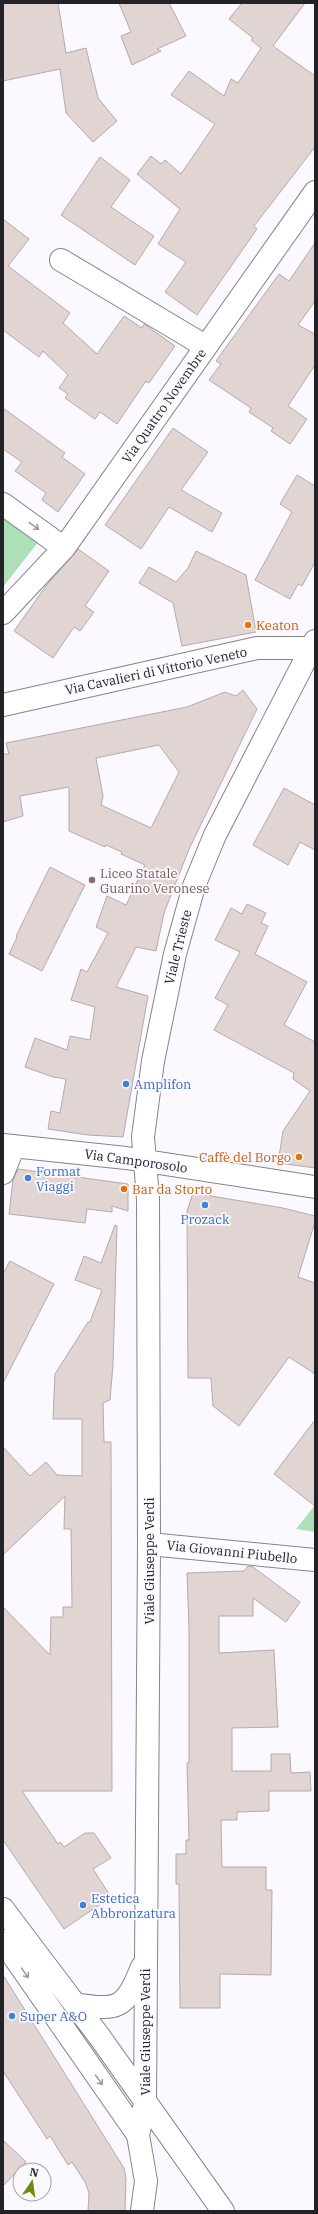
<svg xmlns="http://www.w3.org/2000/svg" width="318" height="2214" font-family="'IBM Plex Serif',serif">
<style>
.green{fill:#aee0b7}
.building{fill:#e0d5d2;stroke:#b5aaa8;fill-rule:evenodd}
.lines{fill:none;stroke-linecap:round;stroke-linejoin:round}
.minor-casing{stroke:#85838b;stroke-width:24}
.minor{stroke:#fff;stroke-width:22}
.oneway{stroke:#9c9c9d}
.food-dot{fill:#e8710a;stroke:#fbf9ff;stroke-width:1.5}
.education-dot{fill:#8d6e63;stroke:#fbf9ff;stroke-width:1.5}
.shop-dot{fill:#3f7fe0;stroke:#fbf9ff;stroke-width:1.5}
.labels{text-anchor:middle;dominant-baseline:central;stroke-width:3.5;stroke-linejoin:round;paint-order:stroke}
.street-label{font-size:13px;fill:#232226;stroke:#fbf9ff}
.food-label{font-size:13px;fill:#c56008;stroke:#fbf9ff;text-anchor:start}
.education-label{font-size:13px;fill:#785e54;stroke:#fbf9ff;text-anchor:start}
.shop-label{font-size:13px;fill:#366cbe;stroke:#fbf9ff;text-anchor:start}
</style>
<rect width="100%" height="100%" fill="#fbf9ff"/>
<path class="green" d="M3,514L39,541L3,587Z
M315,1505V1532L296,1529Z"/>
<path class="building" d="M3,3H58L66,53L86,48L98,98L117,121L93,142L66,113L60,69L3,81Z
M119,3H169L186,36L157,49L161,51L132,65L121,36L131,32Z
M242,3H305L273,46L315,76V147L254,226L257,229L197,315L165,292L186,262L158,244L180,209L137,174L151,156L161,164L165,160L181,174L215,124L171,95L189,71L224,96L231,79L238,83L261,48L251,40L253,38L229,19Z
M100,157L130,180L111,207L154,236L135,265L61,215Z
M3,219L29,239L8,266L70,313L63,323L97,354L124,316L142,328L144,324L175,346L149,383L146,381L117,424L100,412L95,419L65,398L68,394L59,388L68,375L43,351L39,357L3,330Z
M315,243V301L298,325L315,334V365L288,406L307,419L290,444L271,431L273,428L249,412L251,408L209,380L221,364L216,361L279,274L289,281Z
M3,408L65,453L62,457L85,474L58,512L42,500L46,493L15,471L22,462L3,449Z
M173,428L208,452L181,490L222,513L212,532L169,507L141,549L105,525Z
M297,475L315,486V562L302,586L298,584L290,599L255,580L292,512L280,504Z
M78,549L109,571L85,606L94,612L80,631L74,627L53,658L14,631L46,586Z
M196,551L246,575L256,632L182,646L173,603L139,583L149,567L176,582L188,568Z
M243,690L257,709L189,849L164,913L156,951L136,947L116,987L148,996L123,1137L88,1135L48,1129L51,1111L60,1113L66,1079L53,1077L25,1067L35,1038L67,1050L70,1036L90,1040L95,1007L71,1000L81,969L87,972L108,933L96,927L107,896L126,905L145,865L121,854L122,852L106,845L105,847L69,831V787L20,796L23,816L3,822V754H9L6,743L187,707L225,692L236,696ZM159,745L179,772L151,828L101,805L103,796L96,758Z
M284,788L315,805V850L300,842L288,865L253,845Z
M50,867L85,885L42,971L9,954L17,937L16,936Z
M247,904L266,913L261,923L268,926L255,954L307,982L284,1025L315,1042V1168L278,1163L283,1131L310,1091L293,1079L294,1073L214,1030L228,1005L215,998L240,952L215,940L231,908L242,914Z
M18,1169L128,1184V1211L112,1206V1212L87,1209L85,1223L9,1214L13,1180Z
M193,1193L283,1208L315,1216V1222L298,1277L315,1283V1374L289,1357L239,1426L213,1406L211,1378H188L187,1211Z
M115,1225L117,1226L113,1365L110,1400L103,1403L104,1442H111L112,1791H22L58,1844L60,1842L64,1847L85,1833H94L111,1858L93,1869L111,1897L64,1929L3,1840V1607L50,1655L51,1617H63V1607H72L71,1529H64L65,1496L3,1555V1447L30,1476L46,1462L57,1475L82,1476V1419H53L55,1374L88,1322H90L102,1290L75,1280L84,1256L101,1263Z
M10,1261L54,1284L3,1383V1274Z
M315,1420V1506L274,1474Z
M248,1566L253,1567L300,1602L286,1622L253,1598V1616H219V1653L274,1650L278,1727L232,1728V1771H271V1754H290L291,1773L310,1772L311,1791H269V1811L237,1812V1820H221L222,1867H266V1890H272L271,1975L220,1974V2008H180L179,1884H176V1854H186V1840H189L187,1763H189V1629L187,1573L244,1571Z
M3,1975L124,2168L126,2179L125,2211H88L89,2193L85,2182L72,2162L68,2165L50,2136L47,2139L3,2071Z
M3,2140L26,2162L3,2186Z"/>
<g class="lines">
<g class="minor-casing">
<path id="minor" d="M61,260L205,346
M3,504L64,548
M3,613L64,548L315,192
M3,705L257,648H315
M3,1145L126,1158L315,1187
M3,1173L14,1146
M149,1544L315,1560
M3,1909L99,2036L223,2211
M3,1941L138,2135
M75,2004C119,2011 125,2009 142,1967
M142,2211L146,2181L138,2135L145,2104L149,1544L148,1199L143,1137L153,1061L175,954L194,886L215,835L315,641"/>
</g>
<use href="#minor" class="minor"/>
</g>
<defs><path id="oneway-shaft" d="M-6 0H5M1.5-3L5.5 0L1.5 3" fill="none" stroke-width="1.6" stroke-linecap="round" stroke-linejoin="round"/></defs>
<g class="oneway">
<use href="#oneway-shaft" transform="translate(34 526) rotate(35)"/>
<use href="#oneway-shaft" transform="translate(25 1973) rotate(55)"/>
<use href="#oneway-shaft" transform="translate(99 2080) rotate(55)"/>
</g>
<g class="food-dot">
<circle cx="248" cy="625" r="4"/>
<circle cx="299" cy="1157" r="4"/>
<circle cx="124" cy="1189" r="4"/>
</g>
<circle class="education-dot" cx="92" cy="880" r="4"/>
<g class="shop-dot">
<circle cx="126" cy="1084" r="4"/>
<circle cx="28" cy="1178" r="4"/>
<circle cx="205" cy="1205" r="4"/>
<circle cx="83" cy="1905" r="4"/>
<circle cx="12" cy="2016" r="4"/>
</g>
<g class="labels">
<g class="street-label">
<text transform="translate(164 406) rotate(-55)">Via Quattro Novembre</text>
<text transform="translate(156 671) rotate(-12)">Via Cavalieri di Vittorio Veneto</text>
<text transform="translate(178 947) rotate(-76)">Viale Trieste</text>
<text transform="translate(136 1161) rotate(8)">Via Camporosolo</text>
<text transform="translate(232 1552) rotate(6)">Via Giovanni Piubello</text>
<text transform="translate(149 1561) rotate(-90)">Viale Giuseppe Verdi</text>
<text transform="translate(145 2032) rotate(-90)">Viale Giuseppe Verdi</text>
</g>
<g class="food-label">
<text x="256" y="625">Keaton</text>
<text x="291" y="1157" text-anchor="end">Caffè del Borgo</text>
<text x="132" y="1189">Bar da Storto</text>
</g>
<g class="education-label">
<text x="100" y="873">Liceo Statale<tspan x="100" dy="15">Guarino Veronese</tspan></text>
</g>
<g class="shop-label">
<text x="134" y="1084">Amplifon</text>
<text x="36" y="1171">Format<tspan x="36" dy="15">Viaggi</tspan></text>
<text x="205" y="1219" text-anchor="middle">Prozack</text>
<text x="91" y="1898">Estetica<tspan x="91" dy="15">Abbronzatura</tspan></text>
<text x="20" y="2016">Super A&amp;O</text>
</g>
</g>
<rect width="318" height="2214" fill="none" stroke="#232226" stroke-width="8"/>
<g transform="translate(32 2182) rotate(13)"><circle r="19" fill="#fbf9ff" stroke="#a5a3a8"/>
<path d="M0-3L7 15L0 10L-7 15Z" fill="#6c8c0d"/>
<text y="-6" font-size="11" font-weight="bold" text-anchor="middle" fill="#232226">N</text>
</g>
</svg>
